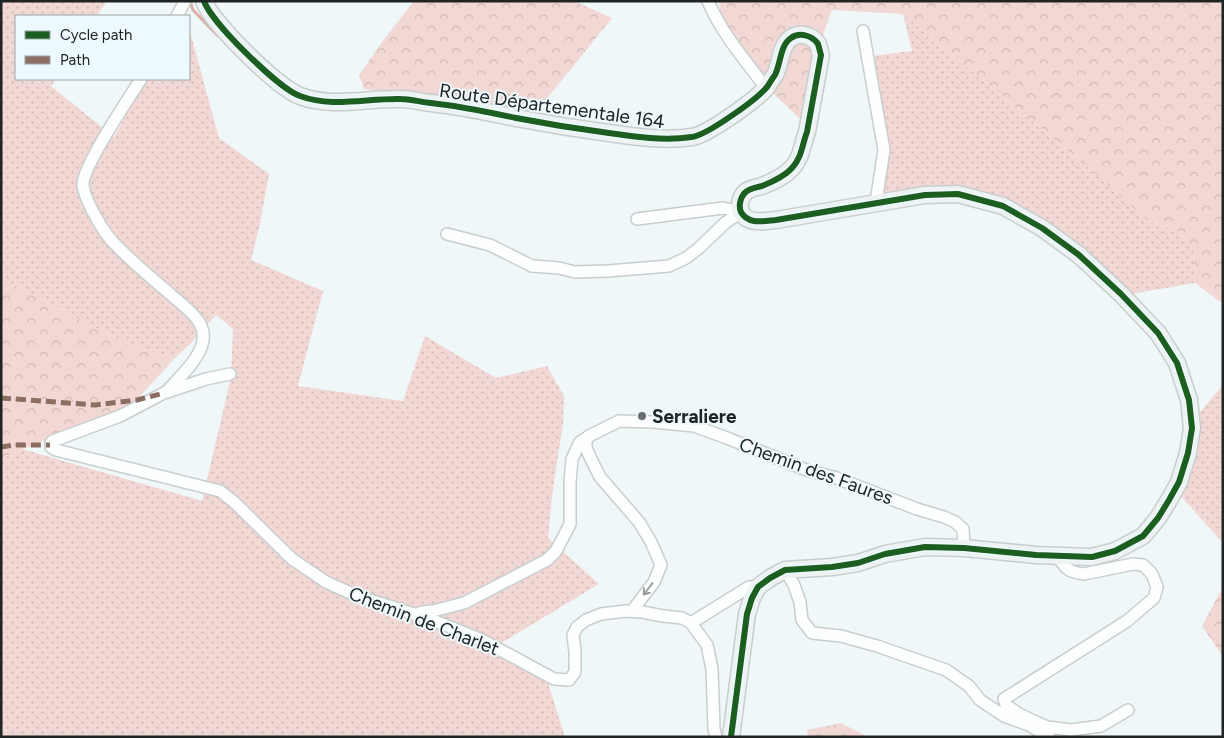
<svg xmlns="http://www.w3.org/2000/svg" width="1224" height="738" font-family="Figtree,sans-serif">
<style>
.grass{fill:url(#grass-dots)}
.forest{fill:url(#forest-crowns)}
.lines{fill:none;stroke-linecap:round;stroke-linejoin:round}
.stream{stroke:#dcafa8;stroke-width:3}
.street-casing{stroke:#c8cece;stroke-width:14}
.secondary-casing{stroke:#c8cece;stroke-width:19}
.street{stroke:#fdfefe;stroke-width:11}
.secondary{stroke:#edf2f3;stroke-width:16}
.quiet{stroke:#8d6e63;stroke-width:5;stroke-dasharray:10 5;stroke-linecap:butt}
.cycleway-casing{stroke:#edf9fc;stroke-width:9}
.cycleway{stroke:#1b5e20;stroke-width:6}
.oneway{stroke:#9a9c9c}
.poi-dot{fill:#696e6f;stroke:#edf9fc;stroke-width:2}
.labels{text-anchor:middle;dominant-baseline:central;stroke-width:4;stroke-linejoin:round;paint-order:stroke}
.street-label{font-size:19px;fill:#202425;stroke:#edf9fc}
.poi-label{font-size:19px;font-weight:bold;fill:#202425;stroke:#edf9fc;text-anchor:start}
</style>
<defs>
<pattern id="grass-dots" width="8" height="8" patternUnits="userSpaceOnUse" patternTransform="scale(1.25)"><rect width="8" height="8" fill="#f2d8d4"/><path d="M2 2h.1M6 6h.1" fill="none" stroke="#cfb9b6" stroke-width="1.8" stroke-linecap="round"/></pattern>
<pattern id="forest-crowns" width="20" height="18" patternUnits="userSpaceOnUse" patternTransform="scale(1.25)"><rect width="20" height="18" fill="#f2d8d4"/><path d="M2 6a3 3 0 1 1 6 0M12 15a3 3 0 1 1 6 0" fill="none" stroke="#cfb9b6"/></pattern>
</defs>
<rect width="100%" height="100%" fill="#f0f7f8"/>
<path class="grass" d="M1,1H107L97,16H16V79H56L51,86L114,137L146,79H189V28L219,138L269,174L260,224L251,260L323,291L298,386L403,401L425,336L496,378L547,366L564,396L563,424L552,495L548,538L599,584L488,651L548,683L565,737H1V458L22,449L202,501L231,377L233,329L216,315L191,343L174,359L127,344L1,278Z
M903,14L1095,173L1146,220L1180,232L1193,248L1195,283L1131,294L1048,221L981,193L880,195L888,150L872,56L912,51Z
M1223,385V543L1179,494L1175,470L1200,412Z"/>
<path class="forest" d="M414,1H574L612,18L533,116L487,106L364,89L359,75L382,42Z
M719,1H1223V304L1195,283L1193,248L1180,232L1146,220L1095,173L903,14L832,10L815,57L803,122L771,91L721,21Z
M1,278L127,344L174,359L130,407L1,458Z
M1223,587V657L1202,626Z
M841,723L868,737H808L807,730Z"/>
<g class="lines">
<path class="stream" d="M190,1L193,10L218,36"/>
<g class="street-casing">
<path id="street" d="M708,1C722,34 745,60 766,88
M177,16L185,1
M863,31L884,150L876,202
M141,79C129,98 82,167 83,185C84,194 88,202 92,210C98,221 104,233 113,242C130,260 150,277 169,293C179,302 192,311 199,322C202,327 204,334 203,340C201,358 178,379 166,392
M637,219L723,208L741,212
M447,234L490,245L532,266L559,268L575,272L608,271L669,266L686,258L699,248L725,223L741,212
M230,374L206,379L164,393L120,416L53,441L51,443V447L56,450L220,491L234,502L292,559L326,582L357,596L433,620L482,640L554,679L569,680L575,672V652L573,635L577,627L586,620L601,614L626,611L642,612L663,616L682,618L691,623L707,645L712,669L714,729L716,737
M589,436L586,441V448L592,461L600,477L639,522L651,542L661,565L654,582L632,611
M1057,556C1066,569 1068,572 1084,574L1133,564L1143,565L1152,574L1157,587L1154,598L1127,621L1004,699L1006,705L1019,714L1047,727L1071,730L1101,726L1128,710
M785,570L794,585L800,602L802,620L812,633L841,636L877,646L946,670L969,686L980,700L1004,716L1029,725L1049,737
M418,614L422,612L433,611L464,603L547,560L556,551L570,524V482L572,459L580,442L589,436L619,421L653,422L694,426L727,438L809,471L834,477L917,509L944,517L955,522L963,529L964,548
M691,623L749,587H758"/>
</g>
<g class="secondary-casing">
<path id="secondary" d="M204,1C211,22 278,88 300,96C332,108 367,98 401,99C410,99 421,102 431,103C459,106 488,112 516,118C547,124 578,129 609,133C636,137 664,141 692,137C707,135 756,100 767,87C769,84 772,79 775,75C781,63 780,45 791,38C799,32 812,35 818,44C819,47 820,52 821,55L807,132C802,145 802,157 792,168C785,176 772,182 762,186C757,187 752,188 747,191C741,195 738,205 741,212C748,225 764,221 776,220L925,195L958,194L1003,206L1042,228L1079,255L1121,294L1158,333L1177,363L1189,400L1192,428L1188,453L1179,482L1169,500L1158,518L1143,536L1115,551L1092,557L1036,555L964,548L925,547L885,554L858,563L832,567L785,570L770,578L758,587L752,598L747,614L731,737"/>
</g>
<use href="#street" class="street"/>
<use href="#secondary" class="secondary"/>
<path class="quiet" d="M1,398L95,405L137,400L164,393
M1,447L14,445H50"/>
<g class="cycleway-casing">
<path id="cycleway" d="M204,1C211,22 278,88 300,96C332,108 367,98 401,99C410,99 421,102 431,103C459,106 488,112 516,118C547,124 578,129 609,133C636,137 664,141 692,137C707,135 756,100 767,87C769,84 772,79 775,75C781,63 780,45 791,38C799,32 812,35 818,44C819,47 820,52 821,55L807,132C802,145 802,157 792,168C785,176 772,182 762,186C757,187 752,188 747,191C741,195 738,205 741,212C748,225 764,221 776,220L925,195L958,194L1003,206L1042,228L1079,255L1121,294L1158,333L1177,363L1189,400L1192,428L1188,453L1179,482L1169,500L1158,518L1143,536L1115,551L1092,557L1036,555L964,548L925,547L885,554L858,563L832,567L785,570L770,578L758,587L752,598L747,614L731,737"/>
</g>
<use href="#cycleway" class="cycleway"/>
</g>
<defs><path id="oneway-shaft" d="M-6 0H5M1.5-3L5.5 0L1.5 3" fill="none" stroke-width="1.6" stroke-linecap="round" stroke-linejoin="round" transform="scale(1.25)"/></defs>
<use class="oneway" href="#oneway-shaft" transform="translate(648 589) rotate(127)"/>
<circle class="poi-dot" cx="642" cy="416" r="5"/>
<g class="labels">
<g class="street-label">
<text transform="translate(552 106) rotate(8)">Route Départementale 164</text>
<text transform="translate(816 471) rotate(20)">Chemin des Faures</text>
<text transform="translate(424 621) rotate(21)">Chemin de Charlet</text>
</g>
<g class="poi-label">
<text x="652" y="416">Serraliere</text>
</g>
</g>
<rect width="1224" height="738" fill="none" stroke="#202425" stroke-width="5"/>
<rect x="15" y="15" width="175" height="65" fill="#edf9fc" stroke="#9ba4a6"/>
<rect x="25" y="31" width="25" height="8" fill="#1b5e20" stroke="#9ba4a6"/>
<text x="60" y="40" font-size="15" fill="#202425">Cycle path</text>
<rect x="25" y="56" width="25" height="8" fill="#8d6e63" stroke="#9ba4a6"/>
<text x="60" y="65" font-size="15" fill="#202425">Path</text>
</svg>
